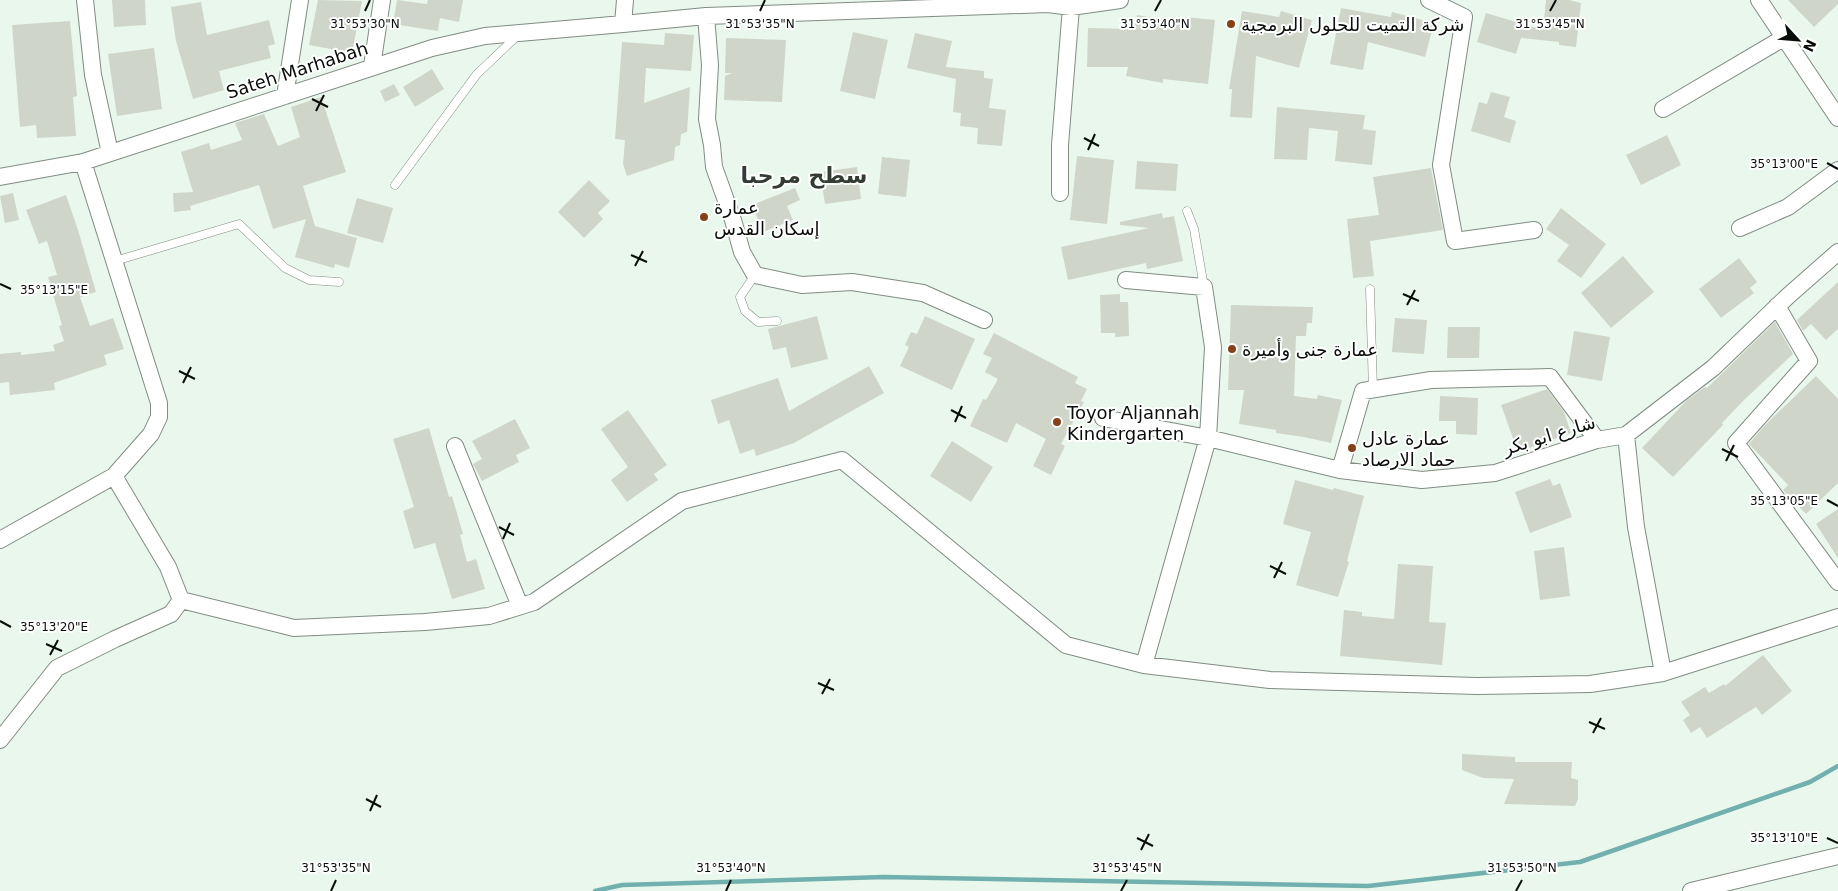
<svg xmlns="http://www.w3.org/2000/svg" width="1838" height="891" font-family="'DejaVu Sans',Cairo,sans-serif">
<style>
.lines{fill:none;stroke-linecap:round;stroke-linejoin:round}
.stream{stroke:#71b0ae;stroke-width:4.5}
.building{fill:#cfd6c9}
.service-casing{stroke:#808c82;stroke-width:9}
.minor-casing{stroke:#808c82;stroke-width:18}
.service{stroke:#fff;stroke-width:8}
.minor{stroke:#fff;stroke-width:16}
.ticks{fill:none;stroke:#090d0a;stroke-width:2}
.poi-dot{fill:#864118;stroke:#fff;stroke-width:2}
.labels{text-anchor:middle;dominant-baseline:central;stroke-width:4;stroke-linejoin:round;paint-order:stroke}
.poi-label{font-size:18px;fill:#090d0a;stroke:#fff;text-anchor:start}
.street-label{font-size:18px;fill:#090d0a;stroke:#fff}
.district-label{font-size:22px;font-weight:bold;fill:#323c34;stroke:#fff}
.ticks-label{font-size:12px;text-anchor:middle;fill:#090d0a;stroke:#fff;stroke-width:4;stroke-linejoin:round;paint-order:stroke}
</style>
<rect width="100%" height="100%" fill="#eaf7ec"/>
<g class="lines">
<path class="stream" d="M595,891L622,885L884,877L1368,886L1580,862L1810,782L1838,766"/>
</g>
<path class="building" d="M112,0H145L146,25L114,27Z
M318,0L362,1L352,53L309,45Z
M397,0L427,4L428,0H463L459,22L440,18L438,31L393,24Z
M1546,0H1569L1581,3L1576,47L1559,45V42L1521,38L1516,54L1477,42L1486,13L1543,30Z
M1788,0H1838V4L1814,27Z
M201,2L207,35L269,20L275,44L268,46L271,58L219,71L224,90L193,99L176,41L171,7Z
M1341,8L1391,17L1392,12L1434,23L1425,57L1368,42L1363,70L1330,64Z
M1242,11L1279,17L1281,11L1312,20L1299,68L1256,56L1252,118L1230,117L1232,89H1229Z
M1137,15L1184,23L1185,17L1215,20L1208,84L1163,79V83L1126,76L1128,67H1087L1088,28L1134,29Z
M70,21L77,96L73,97L76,136L37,138L36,125L20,127L12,25Z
M853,32L888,40L875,99L840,91Z
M665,33L694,35L691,71L646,68L644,103L690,87L687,132L681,134L680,145L675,147L674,160L627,176L623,164L625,140L615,139L622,42L664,45Z
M915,33L952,41L946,67L984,71V78L993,79L989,108L1006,110L1002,146L977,144L978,128L960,126L961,113L953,112L956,79L907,68Z
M726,38L786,40L782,102L724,100L725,76L732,73H725Z
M154,48L162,109L117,116L108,54Z
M432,69L444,89L415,107L403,87Z
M394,84L400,95L385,102L380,91Z
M1491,92L1510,97L1504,117L1516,121L1510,143L1471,131L1479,102L1487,104Z
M321,97L346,172L303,186L315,226L357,238L349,268L335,264L334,268L295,257L306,219L273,229L259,185L190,206L191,210L174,212L173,193L193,192L181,152L209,143L211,150L242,140L235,123L264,114L278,146L300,137L291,107Z
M1277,107L1365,115L1363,129L1376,131L1372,165L1335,161L1338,131L1309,128L1307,160L1274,159Z
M1667,135L1681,165L1641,185L1626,155Z
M1077,156L1114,160L1107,224L1070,220Z
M882,157L910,160L906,197L878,194Z
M1137,161L1178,164L1176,191L1135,189Z
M857,167L861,199L825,204L820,172Z
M1431,168L1443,230L1370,241L1374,276L1353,278L1347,219L1379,215L1373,177Z
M589,180L610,201L598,213L603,219L584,238L558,212Z
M795,188L800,200L787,206L793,220L763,232L752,205Z
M13,193L19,220L5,223L0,196Z
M66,195L78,230L96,292L80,297L90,326L113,318L124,349L104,355L107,365L54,383L55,390L10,395L9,382L0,383V354L21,352V355L55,351L53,345L64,341L59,326L62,325L48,277L57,275L47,241L39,244L26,210Z
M357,198L393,208L383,243L347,233Z
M1561,208L1606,244L1581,278L1557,261L1569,245L1546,229Z
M1162,213L1163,218L1174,216L1183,261L1147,269L1146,263L1068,280L1061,247L1149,228L1120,225V222Z
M1623,256L1654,292L1611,328L1581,293Z
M1739,258L1757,282L1750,288L1754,293L1721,318L1699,289Z
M1838,282V329L1826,340L1811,324L1803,331L1797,320Z
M1120,294V302H1128L1129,336L1115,337V333H1101L1100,295Z
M1231,305L1313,307L1312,323H1307L1306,336H1296L1294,396L1317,399L1318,395L1342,400L1331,443L1304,437L1276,433V430L1239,424L1244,390H1228Z
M817,316L828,359L791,368L786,347L773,350L768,329Z
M925,316L975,339L952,390L900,366L909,347L905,345L911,332L917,334Z
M1395,318L1427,320L1424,354L1392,352Z
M1775,322L1793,354L1744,400L1722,423L1723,425L1673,477L1642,448L1687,400L1705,387L1707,388Z
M1448,327H1480L1479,358H1447Z
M1574,331L1610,337L1602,381L1567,375Z
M994,333L1078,377L1075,383L1087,389L1081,401L1084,402L1061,444L1065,446L1051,475L1033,466L1046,439L1016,423L1007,443L970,426L983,399L986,400L998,379L985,372L992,358L983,354Z
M869,366L884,393L794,443L756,456L754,449L740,454L729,420L718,424L711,400L778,378L789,411Z
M1816,376L1838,399V483L1806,514L1783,490L1788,485L1749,444L1765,425Z
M1547,389L1564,412L1571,433L1518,452L1501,405Z
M1440,396L1478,398L1477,435L1456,434V421H1439Z
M628,410L667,465L654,474L658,480L627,502L611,480L628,467L601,429Z
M515,419L530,448L516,455L519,462L482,481L473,464L482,459L472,441Z
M429,428L449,497L452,496L463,534L460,535L467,562L476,559L485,589L452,599L435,543L414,549L403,511L414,507L393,439Z
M952,441L993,467L971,502L930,476Z
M1550,479L1553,486L1560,483L1572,517L1530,533L1515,492Z
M1295,480L1333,490L1334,488L1364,496L1347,561L1349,562L1338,597L1296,585L1311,532L1283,524Z
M1838,509V558L1816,524Z
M1564,547L1570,596L1540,600L1534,551Z
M1398,564L1433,566L1429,622L1446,623L1442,665L1340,656L1344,610L1362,612V616L1394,619Z
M1763,655L1792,691L1762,715L1756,707L1707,738L1700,727L1691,733L1683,720L1690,715L1681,702L1705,687L1709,693L1724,684L1725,686Z
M1462,754L1515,757V762H1572L1571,778L1578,780V799L1575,806L1504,804L1514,779L1483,778L1462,770Z"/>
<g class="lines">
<g class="service-casing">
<path id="service" d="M395,185L477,74L517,36
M1187,211L1194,229L1204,287
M115,261L239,224L285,268L309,280L339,282
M755,275L740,297L745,311L758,322L777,321
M1370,289L1373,390"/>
</g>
<g class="minor-casing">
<path id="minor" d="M85,0L93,75L110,153
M1429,0L1464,17L1441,165L1455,241L1534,230
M1759,0L1838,118
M706,16L710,65L707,119L712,145L714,167L733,220L742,252L755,275L802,285L852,282L923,293L984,320
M623,24L706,16L1048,4L1071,7L1120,0
M372,66L382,0
M285,96L300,0
M1663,109L1785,37
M0,177L83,162L432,48L485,36L623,24L625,0
M1060,193V145L1071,7
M1740,228L1788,207L1838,170
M1126,280L1204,287L1213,347L1208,438L1144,665
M1777,306L1809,361L1736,443L1838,582
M1103,418L1208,438L1340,470L1422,480L1495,473L1597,440L1626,435L1713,368L1788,296L1838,252
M1626,435L1636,527L1663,673
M455,446L520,606
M1340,470L1363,391L1431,380L1550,377L1597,440
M114,476L168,567L181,600L294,628L425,622L489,616L534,602L682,501L842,460L1066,645L1144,665L1270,680L1477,686L1590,684L1663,673L1838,617
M0,540L114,476L151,434L159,417V403L83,162
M0,740L57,668L115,639L171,614L181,600
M1691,891L1838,856"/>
</g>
<use href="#service" class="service"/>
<use href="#minor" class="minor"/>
</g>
<path class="ticks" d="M365,11L370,0M760,11L765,0M1155,11L1161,0M1550,11L1556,0M312,99L328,107M316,111L324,95M1084,138L1099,146M1088,150L1095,134M1827,163L1838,169M631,255L647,262M635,266L643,251M0,284L11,289M1403,294L1419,301M1407,305L1415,290M179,371L195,379M183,383L191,367M951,410L966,418M955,422L962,406M1722,449L1738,457M1726,461L1734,445M1827,500L1838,506M499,527L514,535M503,539L510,523M1270,566L1286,574M1274,578L1282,562M0,621L11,627M46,644L62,651M50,655L58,640M818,683L834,690M822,694L830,679M1589,722L1605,729M1593,733L1601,718M366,799L381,807M370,811L377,795M1137,838L1153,846M1827,838L1838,843M1141,850L1149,834M331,891L336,880M726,891L731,880M1121,891L1127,880M1516,891L1522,880"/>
<g class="poi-dot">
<circle cx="1231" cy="24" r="5"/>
<circle cx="704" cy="217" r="5"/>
<circle cx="1232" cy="349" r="5"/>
<circle cx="1057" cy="422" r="5"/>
<circle cx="1352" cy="448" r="5"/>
</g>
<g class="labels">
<g class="poi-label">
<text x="1241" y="24">شركة التميت للحلول البرمجية</text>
<text x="714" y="207">عمارة<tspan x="714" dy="21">إسكان القدس</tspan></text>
<text x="1242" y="349">عمارة جنى وأميرة</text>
<text x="1067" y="412">Toyor Aljannah<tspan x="1067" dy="21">Kindergarten</tspan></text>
<text x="1362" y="438">عمارة عادل<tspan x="1362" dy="21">حماد الارصاد</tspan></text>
</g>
<g class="street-label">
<text transform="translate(297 70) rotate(-18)">Sateh Marhabah</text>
<text transform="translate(1549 435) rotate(-17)">شارع ابو بكر</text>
</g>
<g class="district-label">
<text x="804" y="175">سطح مرحبا</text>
</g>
</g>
<g class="ticks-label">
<text x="365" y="28">31°53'30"N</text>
<text x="760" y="28">31°53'35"N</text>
<text x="1155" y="28">31°53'40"N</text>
<text x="1550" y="28">31°53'45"N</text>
<text x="1784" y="168">35°13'00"E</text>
<text x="54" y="294">35°13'15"E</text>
<text x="1784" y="505">35°13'05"E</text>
<text x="54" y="631">35°13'20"E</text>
<text x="1784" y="842">35°13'10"E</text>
<text x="336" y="872">31°53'35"N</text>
<text x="731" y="872">31°53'40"N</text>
<text x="1127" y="872">31°53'45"N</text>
<text x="1522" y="872">31°53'50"N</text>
</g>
<g transform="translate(1798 40) rotate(116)" stroke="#ffffff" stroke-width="4" paint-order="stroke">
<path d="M0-4L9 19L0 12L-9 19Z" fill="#090d0a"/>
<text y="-8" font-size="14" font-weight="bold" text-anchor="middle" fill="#090d0a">N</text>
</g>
</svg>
